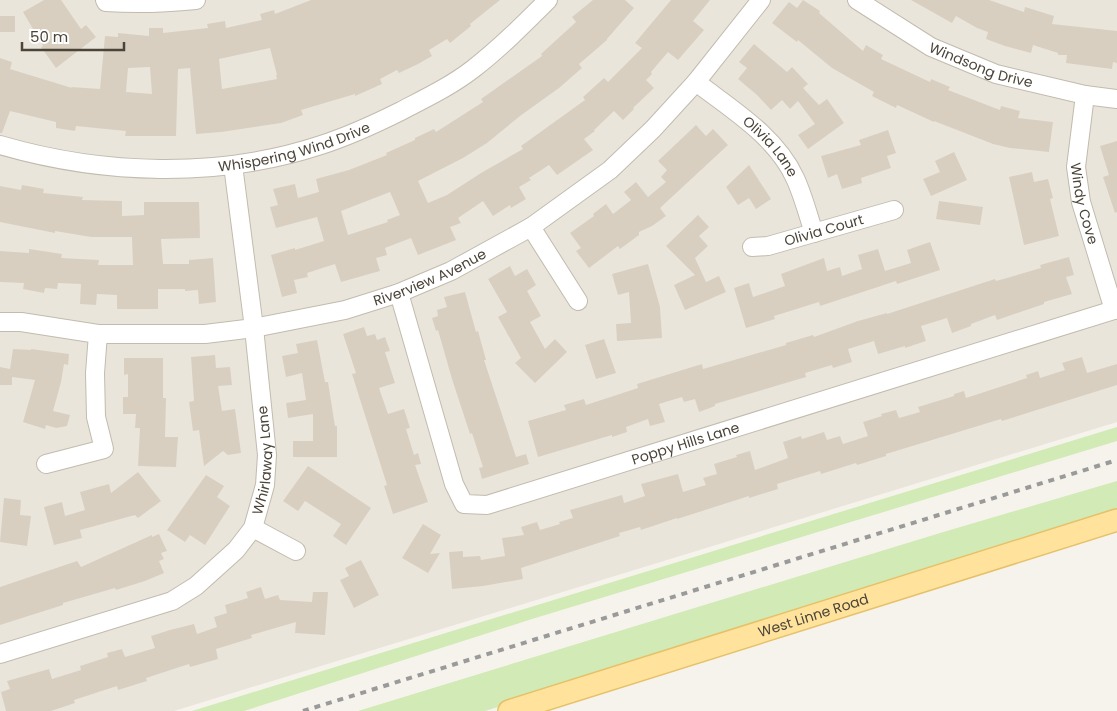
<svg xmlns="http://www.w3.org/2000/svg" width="1117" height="711" font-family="Poppins,sans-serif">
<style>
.residential{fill:#eae5da}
.green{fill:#d2eab5}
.building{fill:#d8cfc1;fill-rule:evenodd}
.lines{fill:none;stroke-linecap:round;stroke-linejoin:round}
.minor-casing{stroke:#c2bbae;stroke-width:20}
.major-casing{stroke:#e6c16a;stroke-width:24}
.minor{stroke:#fff;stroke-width:18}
.major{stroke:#ffe39c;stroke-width:21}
.rail{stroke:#9a9a9a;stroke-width:4;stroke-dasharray:6 6;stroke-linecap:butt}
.labels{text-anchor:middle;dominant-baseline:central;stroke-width:4.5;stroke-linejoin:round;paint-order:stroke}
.street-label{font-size:14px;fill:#4b4439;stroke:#fff}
</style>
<rect width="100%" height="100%" fill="#f6f3ec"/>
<path class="residential" d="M0,0H1117V422L174,711H0Z"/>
<path class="green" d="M1117,427V441L532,619L244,711H192Z
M1117,481V513L485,711H358L940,533Z"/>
<path class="building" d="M44,0H61L81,29L86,25L96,37L56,68L41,47L43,46L23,12Z
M311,0H500L470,24L471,26L450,43L447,39L429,50L432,56L418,64L399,73L397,70L380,79L382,84L355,96V94L301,110L303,115L281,123L221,132L196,134L190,68L178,69L176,136H125L126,131L76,126L75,131L56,128V122L10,111L2,133H0V58L12,62L10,69L72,88L71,87L100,89L105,36L118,37V33L149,36V28H163V33L208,28L207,24L225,21L226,28L262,20L260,14L274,10L275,14ZM270,48L277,75H276L277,79L222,89L219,59ZM150,67L152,94L126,92L128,68Z
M593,0H625L634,8L607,39V40L579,64L582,68L559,88L520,116L487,143L463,158L418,181L428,203L447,195L481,173L523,149L521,146L585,100L583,97L604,78L608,82L642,48L635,43L671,0H710L693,21L704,30L678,60L668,52L651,72L652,74L646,80L654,88L633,108L634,109L623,120L614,111L594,130L595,131L584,139L593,150L557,175L549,165L529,178L531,180L519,187L526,199L511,208L510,205L493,216L483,201L458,218L461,223L450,227L456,240L418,255L411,238L385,248L387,255L376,258L380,271L341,282L335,264L307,273L308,277L294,280L297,293L282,297L271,255L295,248V250L324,241L317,217L276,228L270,207L278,205L273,189L295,184L298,198L319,192L316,179L349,170L387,155L386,153L415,140V138L434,129L436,132L483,102L481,99L542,56L541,54L576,22L572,17ZM390,192L400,215L387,220L388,222L348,235L341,211Z
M803,0L820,11L819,13L863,51L866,45L883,55L881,59L930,82L931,79L950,87L948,90L1000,110L1001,106L1020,111L1018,118L1053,122L1049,152L1010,148L993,144L934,121V122L897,105L896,108L872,96L874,92L832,68L798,40L797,42L772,23L789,2L797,8Z
M911,0H989L1024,12L1025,7L1054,16L1052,24L1117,31V63L1113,62L1112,69L1066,63L1067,55H1058V53L1033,45L1031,53L1005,46L986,39L988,32L977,28L956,16L952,23Z
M0,16H15V32H0Z
M754,44L787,72L792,67L808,84L803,88L819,105L827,99L844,123L808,149L798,135L815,124L798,101L790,109L782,100L771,110L757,95L738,79L747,68L739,62Z
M696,125L706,136L713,129L728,145L660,208L666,216L652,226L639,232V235L620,249L618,246L589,268L576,251L581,248L570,233L594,216L593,214L606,204L613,214L631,200L624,192L636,182L648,197L666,182L661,177L667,170L658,161Z
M888,130L896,153L887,156L891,168L861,178L862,183L842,189L837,174L828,178L821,156L861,145L859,140Z
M1117,141V212L1115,213L1103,177L1109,175L1100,146Z
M954,152L967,180L931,196L923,179L940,172L935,161Z
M749,165L771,199L756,209L749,198L738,205L726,187Z
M1032,172L1034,182L1048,179L1053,198L1050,199L1059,236L1024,245L1009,177Z
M22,185L44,189L43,193L83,197L82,200L122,201V216L144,215V202H199L200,238L161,239L163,264H189V260L213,258L216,302L199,304L198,290L185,291V289H158V309H117V295L97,294L96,305L80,304L81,284L58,283L57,289L45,288L44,293L23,289L24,283L0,282V251L29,253V249L62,254L61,258L99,260L98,265H133L132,237H91L55,231V233L0,222V186L21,190Z
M939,201L983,207L980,225L936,219Z
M698,215L709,227L699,236L708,246L695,258L706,282L719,276L726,292L685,310L674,285L695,275L666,246Z
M930,242L940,270L897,284L896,281L820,306L819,302L774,316L775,319L746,328L734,288L749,283L753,297L785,286L781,274L824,258L827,271L840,267L842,276L862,269L858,255L878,249L885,271L911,263L907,250Z
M1069,257L1074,275L1066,277L1072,294L1044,302V304L997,320L995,315L971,324V326L952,333L947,318L921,326L926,341L905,348V346L878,354L874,341L848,349L852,362L833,368L832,365L805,373L806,377L715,404V406L699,412L695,399L684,402L682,397L659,404L665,422L650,426L648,419L626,427L627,432L612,437V435L538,457L528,421L566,410L564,405L584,399L586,405L638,388L637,384L702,364L703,369L741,358L786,345V343L813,335L814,337L858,321L887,313V314L995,279L996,281L1041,268L1040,265Z
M648,264L660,307L662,338L617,341L616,324L631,323L629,292L618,295L612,274Z
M510,266L515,276L527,269L536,285L527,291L541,316L530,322L545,349L555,339L567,352L535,383L515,363L521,358L498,317L507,312L488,279Z
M465,292L476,332L478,331L486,360H484L516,457L526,454L529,464L482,479L479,468L483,467L472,433L470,434L452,379L438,330L436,331L432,318L438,316L437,310L447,307L444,297Z
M364,327L367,336L375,334L377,340L385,337L390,351L385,352L395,383L379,388L388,414L404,409L410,428L406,429L414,455L418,453L421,464L415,465L428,502L393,514L384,486L387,485L352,374L356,373L343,334Z
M604,339L616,373L596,379L585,345Z
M317,340L325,382H328L335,426H337V457H293V441H313V414L288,418L286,403L306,400L302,373L286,377L282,356L298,353L296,344Z
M13,349L31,350V349L69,354L68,365L64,364L61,382L53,411L70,415L67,426L56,428L46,425L45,429L23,422L35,380L12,377V385H0V367L10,369Z
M215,355L216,368L230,367L232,385L218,386L222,411L235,409L241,453L228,455L223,451L204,466L199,430L193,431L189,402L194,401L191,357Z
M1082,357L1087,373L1117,364V385L1002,421L1001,419L886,454V456L857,465L856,463L821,474L820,471L777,484L778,489L749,498V496L677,519V518L641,530L640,527L619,533L620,536L521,568L523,579L483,586L452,589L449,552L463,551V557L480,556L481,560L505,556L502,538L524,535L521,527L537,522L540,530L560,524L559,522L573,518L570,510L622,495L624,503L645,496L641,484L678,474L683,492L706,485L703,478L717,474L714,464L737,457L736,455L750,451L755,470L788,458L783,442L801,436L802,439L824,432L827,440L840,436L843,444L868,436L863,422L882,416L881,414L896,410L899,418L920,412L918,407L954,396V394L964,391L966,398L1027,378L1026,375L1038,371L1040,378L1065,370L1062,363Z
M124,358H163V398H166L165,437H178L176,467L138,466L140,428H135L136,414H123V397H128V374L124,375Z
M308,466L371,508L346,545L333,536L341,524L305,501L298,511L283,501Z
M138,472L161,501L138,518L135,515L80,530L82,538L54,545L44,507L62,502L65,516L85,510L80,492L109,484L111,493Z
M206,475L224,486L217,497L230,506L205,545L190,535L185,542L167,530Z
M4,498L21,500L20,515L31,516L27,546L0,542Z
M423,524L441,535L430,554L440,553L428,573L402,558Z
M159,534L167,551L161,553L164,559L159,561L164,573L145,581L116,590L115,588L63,603V605L0,625V587L77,561L81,567L152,535V537Z
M361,560L379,595L354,608L340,580L349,576L345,568Z
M261,587L265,599L278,595L280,600L312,602L313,592H328L325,635L295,633L296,622L251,635L252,638L216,649L218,659L190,667L189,664L146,678L147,681L118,690L117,686L74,700L75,703L51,711H6L1,692L10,689L7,681L49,669L52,679L81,670L80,666L108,657L107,653L122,649L125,657L155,648L151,636L170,630L194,624L197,634L217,627L214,617L227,613L225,605L248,598L246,592Z"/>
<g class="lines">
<g class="minor-casing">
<g id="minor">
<path d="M105,0L106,2C136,4 166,3 196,0"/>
<path id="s1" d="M857,0L931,47L996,74L1085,95L1117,99"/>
<path id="s2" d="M696,82C731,109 776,136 795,178C803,195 808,215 814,233"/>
<path id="s3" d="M1085,95L1076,167L1081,202L1114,310"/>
<path id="s4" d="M0,145C103,175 218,179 321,145C349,136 375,124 401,111C426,98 451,86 473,69C500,48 524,24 548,0"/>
<path d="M531,227L578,301"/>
<path id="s5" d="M752,247L768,246L894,210"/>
<path id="s6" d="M399,293L454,484L464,504L487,505L1117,309"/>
<path id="s7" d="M0,322H21L98,334H205L254,328L345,310L399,293L451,271L531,227L610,170L653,129L696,82L761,0"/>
<path d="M46,464L104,449L96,417L95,373L98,334"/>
<path d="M253,528L296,551"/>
<path id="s8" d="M0,654L172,601L196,586L236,550L253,528L265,485L267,455L254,328L233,165"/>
</g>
</g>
<g class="major-casing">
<g id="major">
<path id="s9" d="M509,711L1117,520"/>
</g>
</g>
<use href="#minor" class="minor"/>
<use href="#major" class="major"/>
<path class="rail" d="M303,711L1117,460"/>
</g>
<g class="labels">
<g class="street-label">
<text stroke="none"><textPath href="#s1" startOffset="141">Windsong Drive</textPath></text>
<text stroke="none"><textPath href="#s4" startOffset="299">Whispering Wind Drive</textPath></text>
<text stroke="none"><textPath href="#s2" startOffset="99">Olivia Lane</textPath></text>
<text stroke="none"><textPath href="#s3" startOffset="110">Windy Cove</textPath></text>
<text stroke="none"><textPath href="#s5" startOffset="74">Olivia Court</textPath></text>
<text stroke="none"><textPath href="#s7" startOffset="439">Riverview Avenue</textPath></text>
<text stroke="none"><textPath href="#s6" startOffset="452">Poppy Hills Lane</textPath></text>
<text stroke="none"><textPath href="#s8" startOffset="359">Whirlaway Lane</textPath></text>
<text stroke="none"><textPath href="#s9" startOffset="319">West Linne Road</textPath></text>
</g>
</g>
<path d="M22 42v8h102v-8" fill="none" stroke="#4b4439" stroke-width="2.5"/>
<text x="30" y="42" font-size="15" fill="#4b4439" stroke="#ffffff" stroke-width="4" paint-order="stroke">50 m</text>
</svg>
